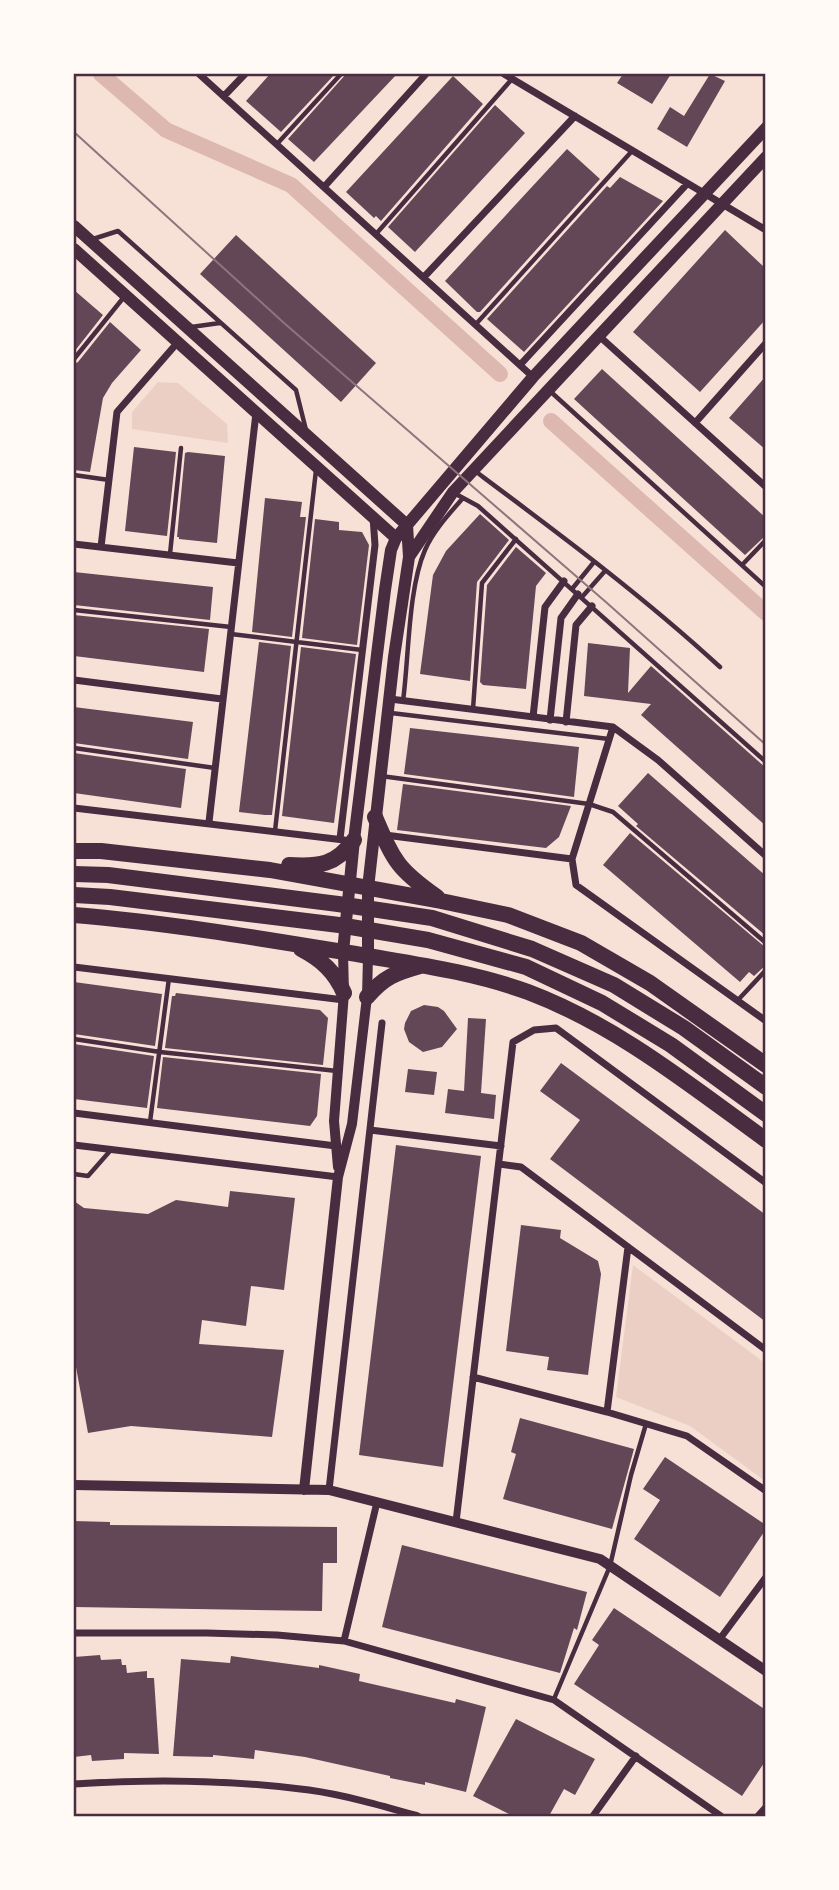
<svg xmlns="http://www.w3.org/2000/svg" width="839" height="1890" font-family="'Archivo Narrow',sans-serif">
<style>
.green{fill:#ebcfc5}
.lines{fill:none;stroke-linecap:round;stroke-linejoin:round}
.canal{stroke:#dcb8b0;stroke-width:16}
.building{fill:#644757}
.service{stroke:#4a2c40;stroke-width:4.5}
.minor{stroke:#4a2c40;stroke-width:7}
.tertiary{stroke:#4a2c40;stroke-width:10}
.secondary{stroke:#4a2c40;stroke-width:12}
.motorway{stroke:#4a2c40;stroke-width:16}
.tram{stroke:#8f747c;stroke-width:2}
.neatline{fill:none;stroke:#4a2c40;stroke-width:2.5}
</style>
<rect width="100%" height="100%" fill="#f7e1d7"/>
<path class="green" d="M158,382L178,383L227,424L228,443L132,429V412Z
M633,1265L765,1363V1481L690,1426L616,1397Z"/>
<g class="lines">
<path class="canal" d="M101,74L166,130L291,185L500,374
M551,421L766,613"/>
</g>
<path class="building" d="M270,74H335L281,132L246,101Z
M346,74H397L314,162L288,139Z
M623,74H671L652,104L617,83Z
M710,74L725,81L687,147L657,129L670,107L684,116Z
M453,76L483,104L381,221L376,216L374,218L346,192Z
M495,105L525,133L415,252L388,227Z
M567,149L600,179L480,312H477L445,281Z
M620,177L663,201L524,352L487,319L607,186L610,188Z
M725,230L766,269V319L700,392L633,332Z
M236,235L376,363L341,402L200,274Z
M74,290L103,315L74,352Z
M110,322L141,350L112,383L103,398L90,472L74,470V364L78,362Z
M602,369L766,518V535L745,555L574,399Z
M766,376V450L729,418Z
M134,447L176,452L167,536L125,531Z
M188,452L225,456L217,543L179,539V537H177L185,453Z
M265,498L302,502L300,517H306L292,637L252,632Z
M480,514L509,540L477,582L470,681L420,674L433,575L446,551Z
M315,519L339,522V530L362,532L369,545L357,645L302,638Z
M516,547L546,573L536,586L526,689L483,685L480,682L487,585Z
M74,572L213,587L210,620L74,605Z
M74,615L209,629L204,672L74,656Z
M259,642L291,646L272,815H265L239,812Z
M588,643L630,648L628,693L651,666L766,768V826L641,715L651,704L584,696Z
M301,647L356,654L334,823L282,816Z
M74,707L193,722L188,759L74,743Z
M410,728L579,747L574,797L404,774Z
M74,753L186,769L181,808L74,793Z
M648,773L766,876V936L636,826L638,824L618,806Z
M403,784L571,806L559,837L546,848L397,830Z
M630,833L766,948V965L754,976L749,972L740,982L603,865Z
M74,982L162,994L155,1046L74,1034Z
M176,993L320,1010L328,1018L323,1065L165,1048L172,996H175Z
M424,1005L438,1007L444,1011L457,1029L442,1047L423,1052L409,1042L404,1029L405,1023L411,1011Z
M468,1018L486,1019L481,1093L496,1095L494,1119L445,1113L448,1089L464,1091Z
M74,1044L154,1056L147,1108L74,1099Z
M163,1057L321,1074L317,1116L310,1126L157,1108Z
M561,1063L766,1215V1322L550,1159L580,1120L540,1091Z
M408,1069L437,1072L434,1095L405,1092Z
M396,1145L481,1156L443,1467L359,1455Z
M230,1191L295,1198L284,1290L251,1286L246,1326L202,1320L199,1344L284,1350L272,1437L131,1426L88,1433L74,1356V1201L84,1208L148,1214L176,1200L228,1207Z
M521,1225L561,1230L560,1238L598,1261L601,1274L588,1375L547,1370L549,1357L506,1351Z
M520,1418L634,1449L612,1529L503,1499L516,1454L511,1452Z
M665,1457L766,1525V1529L720,1597L634,1539L660,1500L643,1489Z
M74,1521L110,1522V1525L337,1527V1563H323L322,1611L74,1607Z
M402,1545L587,1592L577,1630L574,1628L560,1673L382,1627Z
M614,1608L766,1710V1760L742,1796L574,1684L599,1645L592,1640Z
M100,1655L101,1660L121,1659L122,1665H126L127,1673L147,1671V1678H154L159,1754L124,1753V1759L92,1761L91,1755L74,1757V1657Z
M231,1656L319,1668V1665L360,1674L359,1681L455,1703L456,1699L486,1707L466,1792L425,1782V1785L390,1778V1776L305,1757L255,1750L254,1759L213,1755V1757L173,1756L181,1659L230,1663Z
M516,1719L595,1759L575,1795L564,1789L549,1816H513L473,1796Z"/>
<g class="lines">
<path class="service" d="M277,144L341,74
M376,234L512,79
M93,239L118,231L296,390L306,430
M476,324L632,151
M191,327L220,323
M74,359L124,297
M551,392L766,587
M475,471C558,533 643,596 720,667
M74,475L109,480
M454,493L478,506L766,762
M170,554L181,448
M742,565L766,540
M572,589L594,562
M582,597L605,571
M74,610L231,627
M231,634L362,650
M403,701C409,657 408,589 425,550C433,531 449,514 463,498
M473,709L482,583L516,539
M391,713L609,739
M74,748L215,768
M381,776L589,804L613,812L766,943
M275,831L316,470
M738,1000L766,970
M74,1039L160,1052L337,1071
M150,1122L169,978
M74,1174L88,1176L110,1151
M554,1699L610,1566L631,1475L646,1424"/>
<path class="minor" d="M199,74L533,377
M504,74L766,230
M224,96L245,74
M324,187L426,74
M424,277L575,116
M598,335L766,487
M520,365L687,184
M695,423L766,343
M74,544L238,563
M101,547L117,412L178,342
M74,680L222,699
M390,699L613,727L658,760L766,856
M533,717L545,607L564,581
M550,720L561,618L578,594
M566,722L576,625L592,606
M613,727L572,859L576,885L766,1021
M74,808L344,840
M209,822L256,413
M385,835L572,859
M340,839L375,545L373,517
M74,967L344,1000
M74,1113L336,1146
M370,1130L501,1146
M74,1145L338,1177
M499,1164L521,1167L766,1350
M473,1377L607,1412L687,1436L766,1491
M607,1412L628,1247
M329,1490L382,1023
M456,1522L513,1042L534,1030L556,1028L766,1183
M74,1633H207L277,1635L344,1641L554,1700L721,1816
M719,1640L766,1577
M344,1641L377,1502
M74,1784C150,1779 233,1780 309,1790C345,1795 383,1806 418,1816
M593,1816L636,1756
M758,1816L766,1807"/>
<path class="tertiary" d="M338,1167L334,1121L344,993L343,952
M74,1485L329,1490L600,1559L766,1671
M304,1490L338,1177L352,1124L367,997L368,956"/>
<path class="secondary" d="M74,226L407,525
M74,249L396,538
M409,557L453,492L766,157
M343,952L354,840L385,590L391,550L396,538L533,377L766,128
M368,956V888L394,657L409,557L407,525"/>
<path class="motorway" d="M375,817C394,861 397,869 437,897
M74,851H101L270,870L441,901L508,915L581,943L650,983L766,1065
M289,865C319,867 336,865 354,840
M74,874L108,875L338,904L432,918L532,949L614,985L684,1028L766,1087
M74,895L110,897L339,925L428,940L526,967L602,1003L671,1045L766,1114
M74,915C172,923 270,940 368,956C421,965 476,973 528,992C616,1025 690,1085 766,1140
M301,949C322,960 335,972 344,993
M367,997C384,977 395,973 420,966"/>
<path class="tram" d="M74,132L284,323L607,603L766,745"/>
</g>
<rect width="839" height="1890" fill="none" stroke="#fffaf5" stroke-width="150"/>
<rect x="75" y="75" width="689" height="1740" class="neatline"/>
</svg>
